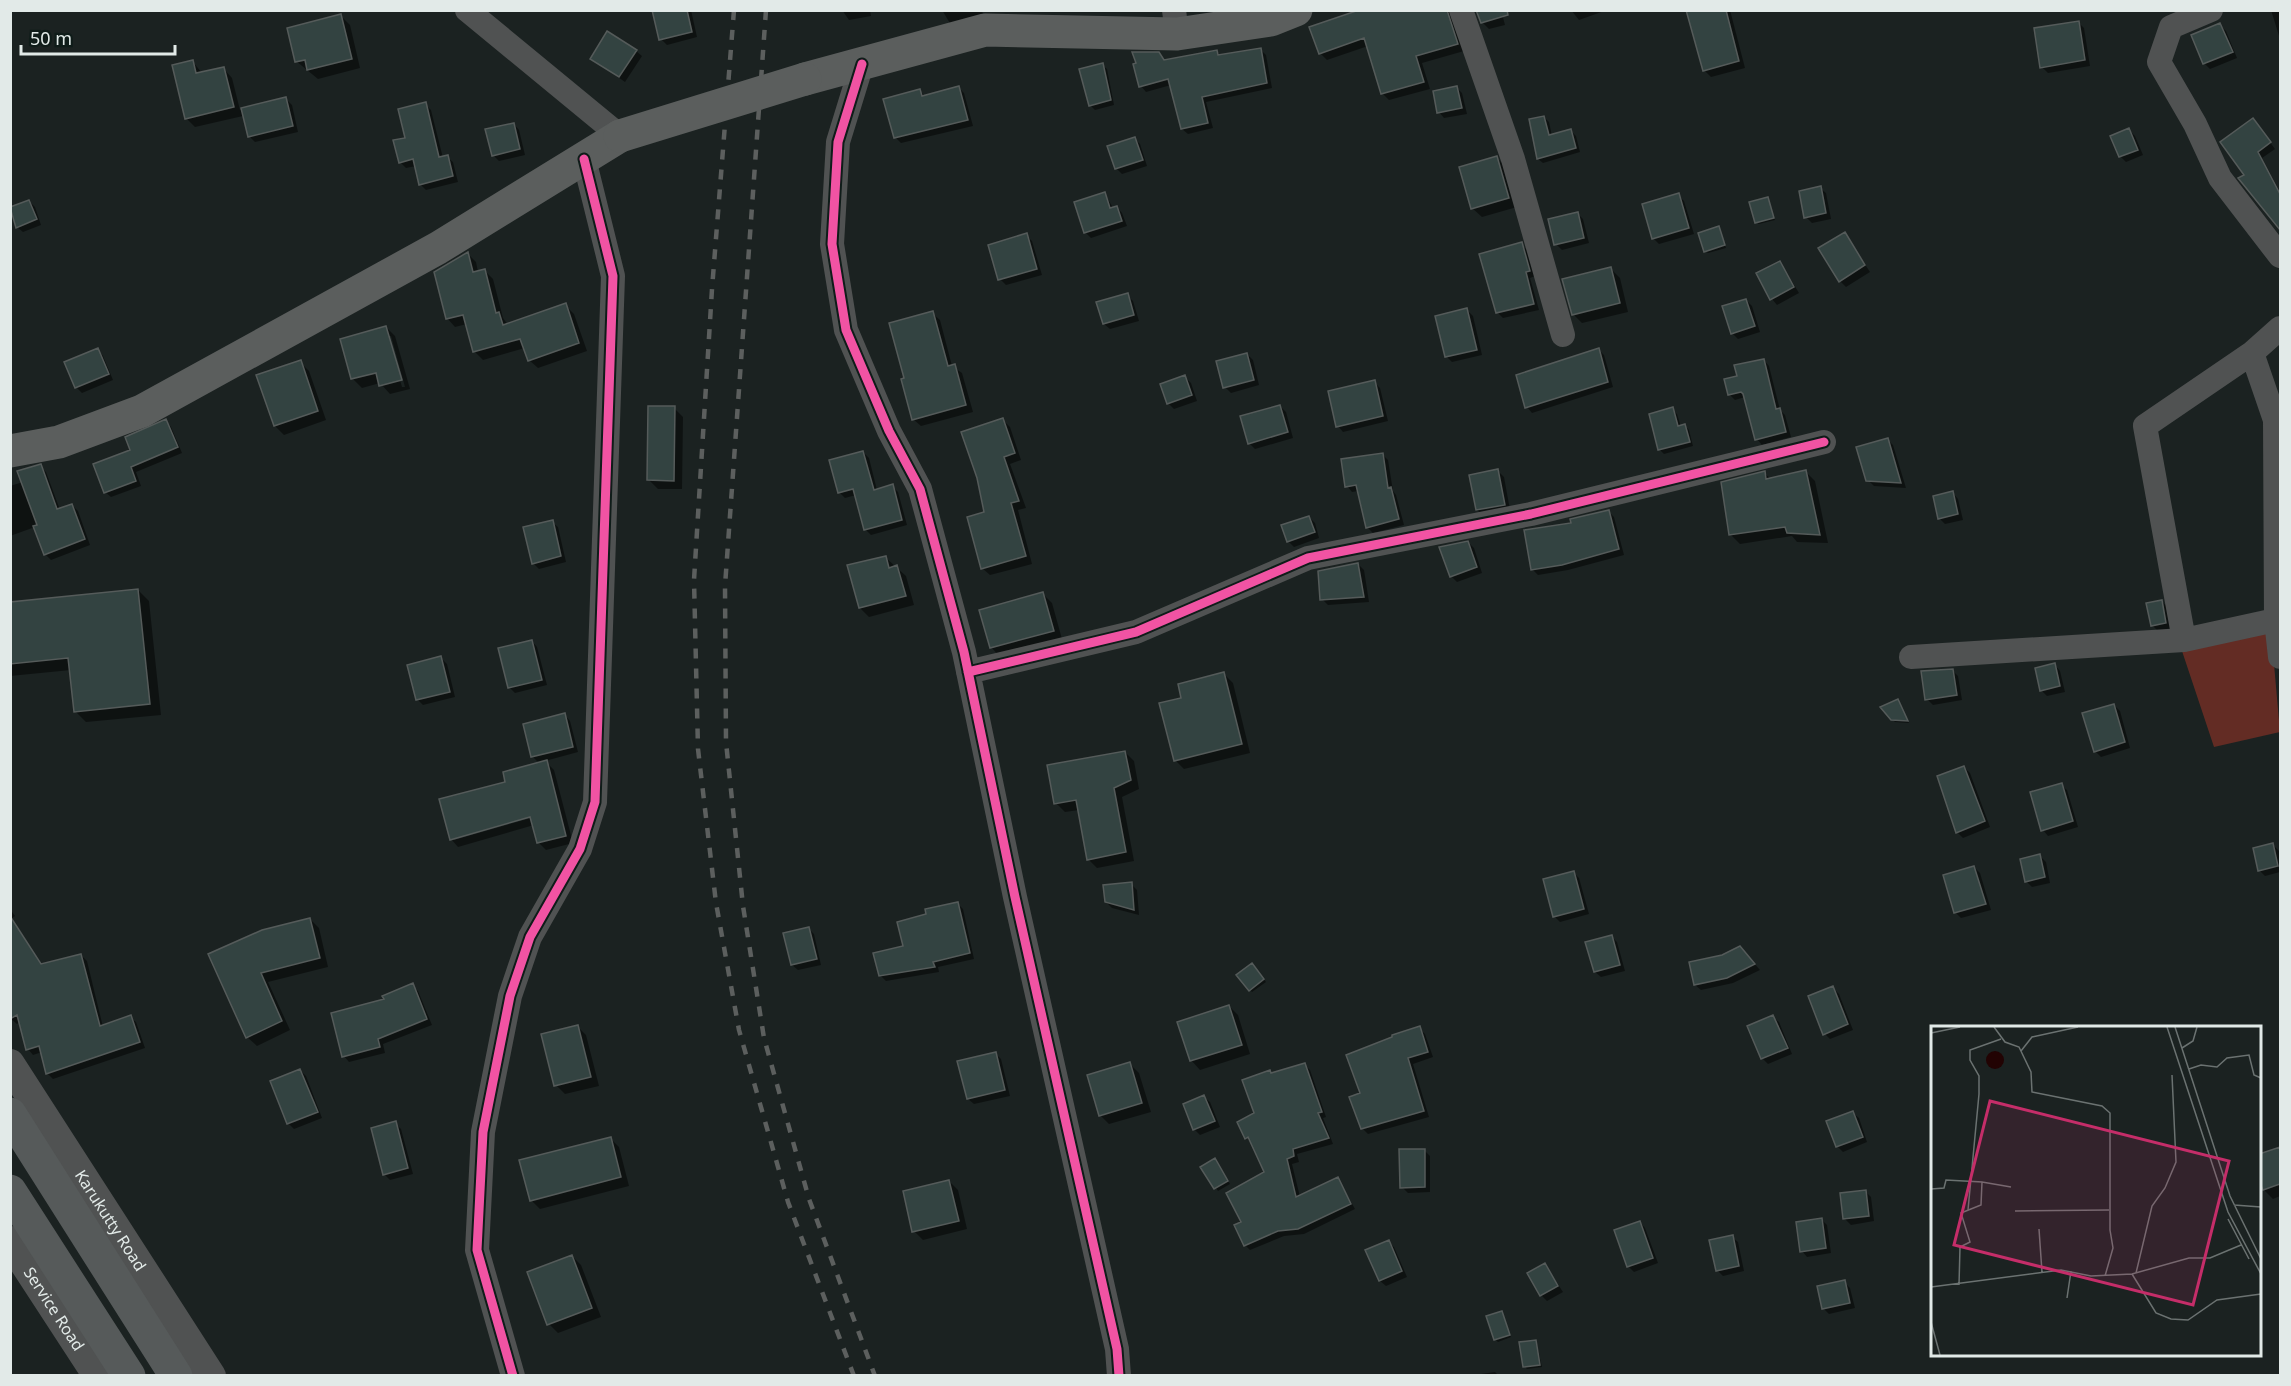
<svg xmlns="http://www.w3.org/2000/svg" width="2291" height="1386" font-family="'Noto Sans',sans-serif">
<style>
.green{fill:#632c24}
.shadow{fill:#0007;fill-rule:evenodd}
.building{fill:#334341;stroke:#555b5a;stroke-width:1.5}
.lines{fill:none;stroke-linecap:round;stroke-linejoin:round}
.minor{stroke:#505252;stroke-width:24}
.tertiary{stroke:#505252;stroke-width:30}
.secondary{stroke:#5b5e5d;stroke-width:33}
.trunk{stroke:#565a5a;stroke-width:33}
.rail{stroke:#5c5f5e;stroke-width:4.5;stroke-dasharray:10 10;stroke-linecap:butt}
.secondary-bridge{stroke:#5b5e5d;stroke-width:33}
.cycleway-casing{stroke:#0f1c19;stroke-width:13}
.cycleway{stroke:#f153a3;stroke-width:9}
.labels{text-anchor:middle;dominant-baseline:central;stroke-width:4.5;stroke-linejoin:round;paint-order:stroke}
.street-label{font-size:16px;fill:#e2eae8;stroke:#0f1c19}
.inset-road{fill:none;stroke:#6b7271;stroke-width:1.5}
.view{fill:#c52d69;fill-opacity:0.15;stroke:#c52d69;stroke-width:3}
.inset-edge{fill:none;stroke:#e2eae8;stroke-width:3}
</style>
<rect width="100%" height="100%" fill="#1b2221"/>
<path class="green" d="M2271,630L2280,732L2214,747L2182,651Z"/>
<path class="shadow" d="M656,10H691L697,37L667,45L661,39Z
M842,10H870L871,16L849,20Z
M942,10H982L983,15L951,25Z
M1358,10L1445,15L1447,10H1456L1464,51L1422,63L1430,89L1389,100L1382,93L1368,46L1327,60L1320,53Z
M1501,10L1505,25L1489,29L1482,22Z
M1571,10H1607L1579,20Z
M1687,10H1730L1745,68L1711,77L1704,70Z
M2271,10H2280V39Z
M341,16L350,25L360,68L318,79L296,61Z
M2078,22L2084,28L2090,66L2048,73L2042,67Z
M2220,25L2226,31L2237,58L2210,69L2204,63Z
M1260,49L1266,55L1272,88L1206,102L1213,128L1188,134L1182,129L1171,85L1146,92L1141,86L1165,61L1217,52L1221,56Z
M636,51L642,56L625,82L592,59Z
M193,62L202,73L223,68L232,78L240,110L286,99L292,105L298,132L255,142L249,136L243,116L195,127L186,118Z
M1102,65L1107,69L1114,105L1095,110L1090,105Z
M959,88L964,93L973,126L901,143L895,137L920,91L926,97Z
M1457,88L1462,93L1467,114L1444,118L1439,112Z
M425,104L431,110L443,158L447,157L453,162L458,182L426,190L420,184L416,166L406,168L400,162L407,139Z
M1544,117L1549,122L1552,136L1571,131L1576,136L1580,152L1543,163L1538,159Z
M2253,120L2275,149L2262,158L2280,192L2278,198L2280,201V227L2241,179L2246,176Z
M514,124L519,130L525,155L499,161L493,155Z
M2129,130L2135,136L2143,155L2126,162L2121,157L2112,137Z
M1134,138L1140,144L1147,166L1122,174L1116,168Z
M1497,158L1506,167L1517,207L1482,217L1472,208Z
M1820,188L1826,193L1831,219L1812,223L1806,217Z
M1105,194L1113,208L1117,207L1122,213L1127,226L1091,238L1085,232Z
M1678,195L1684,201L1694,234L1659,244L1653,238Z
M1767,199L1775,220L1759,224L1756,222Z
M29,201L35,207L41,225L23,232L17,227L10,208Z
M1577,213L1583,219L1589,243L1562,250L1556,244Z
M1719,228L1726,248L1708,253L1705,251Z
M1845,234L1870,272L1846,287L1840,281Z
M1026,235L1032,241L1042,275L1006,285L1000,279Z
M1521,244L1527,250L1535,276L1530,278L1539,310L1503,318L1497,312Z
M468,254L476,262L478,272L485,271L493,279L503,318L508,325L565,305L574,314L587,351L538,368L529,360L525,348L483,360L475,352L467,324L455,327L447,318Z
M1780,262L1799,293L1777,305L1772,299Z
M1611,269L1620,278L1628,312L1582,323L1573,314Z
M1127,295L1133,301L1139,321L1110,329L1104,324Z
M1746,300L1752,306L1760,332L1738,339L1732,333Z
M1467,310L1473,316L1482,355L1452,362L1446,356Z
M932,313L940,320L952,366L962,373L973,412L921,426L913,419L906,379Z
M386,327L395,336L410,389L390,394L380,383L362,388L353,379ZM388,336H391L405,387H402Z
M98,350L103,356L113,380L82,393L76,387Z
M1599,350L1604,355L1613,387L1532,413L1527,407Z
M1247,354L1253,360L1259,385L1231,393L1225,387Z
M1764,360L1769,366L1780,410L1785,415L1791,437L1762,445L1757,439L1745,397L1735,400L1729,394L1739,377Z
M300,362L309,371L326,420L284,435L275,426Z
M1185,377L1191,383L1197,401L1174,409L1168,403Z
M1374,382L1380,388L1388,421L1343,432L1338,426Z
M1280,406L1286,412L1293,438L1255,449L1249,443Z
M674,408L683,417L682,489H658L649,480Z
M1672,409L1677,414L1681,427L1685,426L1689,430L1693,446L1664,454L1659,449Z
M1003,420L1010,427L1021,460L1010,464L1026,508L1018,510L1032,564L990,575L982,568L985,513Z
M166,421L171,427L182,453L136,472L141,486L111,497L105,492L132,451Z
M1887,439L1893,445L1906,488L1874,486L1868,480Z
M863,452L869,458L877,490L892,486L898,492L907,525L871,535L865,529L856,495L845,498L839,492Z
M1383,455L1388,460L1393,491L1396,495L1404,525L1373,533L1367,527L1358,491L1352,492L1347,486Z
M40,466L46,472L60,510L72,505L78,511L90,545L51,560L45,554L35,527L10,536V486L23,482Z
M1498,471L1504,477L1510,510L1483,515L1477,510Z
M1806,472L1815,481L1828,543L1797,542L1792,536L1740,544L1731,535L1764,473L1771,479Z
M1953,493L1958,499L1963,520L1945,524L1939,518Z
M1608,511L1614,517L1624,555L1568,570L1538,575L1532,569Z
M1309,517L1315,523L1319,538L1294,547L1288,541Z
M552,522L558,527L566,562L539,569L533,563Z
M1468,542L1474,548L1482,573L1457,582L1451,576Z
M885,557L906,576L914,605L869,617L860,608Z
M1358,564L1364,570L1369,602L1328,605L1322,599Z
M138,590L149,601L161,715L86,722L75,711L71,670L10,676V603Z
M1043,594L1052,603L1062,639L1000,657L991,647Z
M2162,601L2167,607L2171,628L2158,631L2152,625Z
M532,641L537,647L547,685L515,693L509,687Z
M441,658L447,664L455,697L423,705L417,699Z
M2055,665L2060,671L2065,692L2047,696L2041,690Z
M1952,670L1958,676L1962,700L1933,705L1927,699Z
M1224,674L1233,683L1250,753L1184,769L1175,760Z
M1898,701L1900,703L1909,723L1895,722L1892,719Z
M2114,705L2120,711L2130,748L2101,757L2095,751Z
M565,715L570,721L578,752L545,761L554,770L573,843L546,850L538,842L534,825L458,847L451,839L507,783L540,764L533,757ZM537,813L538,816L454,840V837Z
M1125,752L1134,761L1139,789L1122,797L1134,861L1097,868L1088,859L1079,810L1065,812L1056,803Z
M1964,767L1970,773L1990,827L1963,838L1957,832Z
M2061,785L2067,790L2078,827L2048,836L2043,830Z
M2273,845L2279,851L2280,872L2265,876L2259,870Z
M2040,856L2046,862L2050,883L2032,887L2026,881Z
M1974,867L1980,873L1991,910L1961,918L1955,912Z
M1573,872L1579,878L1589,914L1560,922L1554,916Z
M1131,884L1137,890L1139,915L1112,908L1106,902Z
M957,903L963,909L974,959L938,967L939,972L886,981L880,975L928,915Z
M10,909L15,916L12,918L42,965L81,955L87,961L103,1027L130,1017L136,1022L145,1048L53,1079L47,1073L42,1052L33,1055L28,1049L20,1022L17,1024L10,1018Z
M310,919L319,928L328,967L268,982L290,1030L257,1046L247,1037L210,955Z
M808,928L814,934L821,965L798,970L792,965Z
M1611,936L1617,942L1625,971L1601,977L1595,972Z
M1746,954L1760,970L1733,983L1701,990L1695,985Z
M1254,967L1266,982L1252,992L1250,990Z
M412,985L418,991L432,1025L383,1044L385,1053L349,1062L344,1056L386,1000Z
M1833,988L1839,994L1853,1030L1830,1039L1825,1034Z
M1229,1006L1238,1015L1250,1054L1200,1070L1191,1060Z
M1773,1017L1779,1022L1792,1054L1768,1064L1762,1058Z
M577,1026L586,1035L599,1086L565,1094L556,1085Z
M1419,1028L1425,1034L1433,1057L1413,1064L1429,1117L1368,1134L1362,1128V1094Z
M996,1054L1001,1059L1010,1096L974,1104L968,1099Z
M1130,1064L1139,1073L1151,1112L1109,1124L1100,1115Z
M1305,1065L1310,1070L1326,1117L1323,1118L1333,1144L1297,1154L1299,1162L1292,1164L1300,1197L1338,1179L1355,1209L1304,1234L1284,1236L1250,1250L1245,1245L1243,1223L1266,1173L1253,1144L1247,1138L1272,1074Z
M300,1070L306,1076L322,1118L294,1129L288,1123Z
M1204,1097L1210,1102L1220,1127L1200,1135L1194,1129Z
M1853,1113L1859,1118L1867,1142L1843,1152L1837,1146Z
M395,1123L401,1129L413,1174L390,1180L384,1174Z
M610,1138L619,1147L629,1186L540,1209L531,1200Z
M2280,1148V1196L2273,1199L2264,1190L2260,1155Z
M1424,1150L1430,1156V1192L1408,1193L1402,1187Z
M1217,1162L1230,1184L1218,1191L1202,1167Z
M949,1181L958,1190L967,1229L923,1240L914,1231Z
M1865,1191L1871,1197L1874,1221L1851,1225L1845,1219Z
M1821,1219L1827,1225L1831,1253L1807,1257L1802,1251Z
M1640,1222L1645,1228L1658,1263L1634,1272L1628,1266Z
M1732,1237L1738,1242L1744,1271L1723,1276L1717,1270Z
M1388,1242L1394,1247L1407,1277L1386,1286L1380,1281L1367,1251Z
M572,1256L581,1265L601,1317L558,1333L549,1324Z
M1545,1265L1563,1292L1547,1301L1541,1295Z
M1844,1282L1850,1288L1855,1308L1829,1314L1823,1308Z
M1501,1313L1511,1337L1498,1342L1495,1339Z
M1536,1341L1542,1367L1527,1369L1525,1367Z
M1495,1372L1499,1376H1474V1375Z"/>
<path class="building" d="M652,10H687L692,32L659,40Z
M1359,10H1447L1458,44L1416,56L1424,82L1381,94L1364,38L1319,54L1309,27Z
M1476,10H1507L1508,15L1481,23Z
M1686,10H1726L1739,61L1703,71Z
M341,14L352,59L307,70L305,60L295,62L287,28Z
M2079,21L2085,60L2040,68L2034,28Z
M2220,23L2233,52L2203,64L2191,35Z
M607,31L637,50L619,77L590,59Z
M1261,48L1267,83L1202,97L1208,123L1181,129L1168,79L1139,87L1133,64L1136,63L1132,52H1159L1164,60L1217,50L1218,55Z
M193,60L196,73L224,67L234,107L185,119L172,65Z
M1103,63L1111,100L1089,106L1079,69Z
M959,86L968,120L894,138L883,99L920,89L922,96Z
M1457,86L1462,108L1437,113L1433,91Z
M286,97L293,126L248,137L241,108Z
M426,102L439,157L448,155L453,176L419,185L413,159L399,163L393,140L405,138L398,109Z
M1544,116L1549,135L1571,129L1576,148L1537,159L1529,119Z
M2253,118L2271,142L2258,152L2280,194V230L2238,178L2244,175L2220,142Z
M514,123L520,149L492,156L485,129Z
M2129,128L2138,150L2119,157L2110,136Z
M1135,137L1143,160L1115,169L1107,146Z
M1497,156L1509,198L1471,209L1459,167Z
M1821,186L1826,213L1804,218L1799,191Z
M1105,192L1110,208L1117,206L1122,221L1084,233L1074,202Z
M1679,193L1689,228L1652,239L1642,204Z
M1768,197L1774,218L1755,223L1749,202Z
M29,200L37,219L16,228L10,207Z
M1578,212L1584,238L1554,245L1548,219Z
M1719,226L1725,245L1704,252L1698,233Z
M1845,232L1865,265L1839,282L1818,248Z
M1027,233L1037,269L998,280L988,245Z
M1522,242L1530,271L1526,272L1534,304L1496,313L1479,254Z
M468,252L473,272L485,269L496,313L499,312L503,325L566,303L579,343L528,361L520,339L473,352L463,315L446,319L434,272Z
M1780,261L1794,287L1770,300L1756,273Z
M1611,267L1620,303L1572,315L1562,279Z
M1128,293L1134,315L1103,324L1096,302Z
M1746,299L1755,326L1731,334L1722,306Z
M1467,308L1477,350L1445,357L1435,316Z
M933,311L948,366L955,364L966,405L912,420L901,379L904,378L889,323Z
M386,326L402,380L379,386L376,373L351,379L340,339Z
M98,348L109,374L75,388L64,362Z
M1599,348L1608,382L1525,408L1516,375Z
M1247,353L1254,380L1223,388L1216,361Z
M1764,359L1776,409L1780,408L1786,432L1755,440L1743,394L1741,392L1728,395L1724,379L1737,376L1734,365Z
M301,360L318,411L274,426L256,375Z
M1185,375L1192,395L1167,404L1160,384Z
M1375,380L1383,416L1336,427L1328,391Z
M1280,405L1288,432L1248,444L1240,416Z
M648,406H675L674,481L647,480Z
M1673,407L1678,426L1685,424L1690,442L1658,450L1649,414Z
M1003,418L1015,453L1004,457L1019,501L1011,503L1026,556L981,569L967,517L984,512L977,478L961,432Z
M166,419L178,447L131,467L136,481L104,493L93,464L130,450L125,437Z
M1888,438L1901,483L1866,481L1856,447Z
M863,451L874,490L893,484L902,520L864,530L853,489L838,493L829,460Z
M1383,453L1388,488L1391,487L1399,519L1366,528L1356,485L1345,487L1341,459Z
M41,464L57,509L72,504L85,539L44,555L33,526L37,525L17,471Z
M1498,469L1505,505L1476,510L1469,475Z
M1806,470L1820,535L1787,533L1785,527L1729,535L1721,482L1765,471L1766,479Z
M1953,491L1958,514L1938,519L1933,496Z
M1609,510L1619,549L1562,565L1531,570L1524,530L1571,523L1570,519Z
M1309,516L1315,532L1287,542L1281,525Z
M553,520L561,556L532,564L523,527Z
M1468,541L1477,567L1450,577L1439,547Z
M886,556L889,568L897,565L906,596L859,608L847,565Z
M1358,563L1364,597L1320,600L1318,571Z
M138,589L150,704L74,712L68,658L10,664V602Z
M1043,592L1054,631L990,648L979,610Z
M2162,600L2166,623L2151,626L2146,603Z
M532,640L542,680L508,688L498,648Z
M441,656L450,692L416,700L407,665Z
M2055,663L2060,686L2040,691L2035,668Z
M1953,669L1957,695L1925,700L1921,671Z
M1224,672L1242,744L1174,761L1159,703L1181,698L1178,684Z
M1898,699L1908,721L1891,720L1880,707Z
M2114,704L2125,742L2094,752L2082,713Z
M565,713L573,747L531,757L523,724Z
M1125,751L1131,780L1114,788L1126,852L1087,860L1076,800L1054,804L1047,765Z
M547,760L566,836L537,843L530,817L450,840L439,799L505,782L503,772Z
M1964,766L1985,821L1956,833L1937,776Z
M2062,783L2073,821L2041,831L2030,792Z
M2273,843L2278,866L2258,871L2253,848Z
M2040,854L2045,877L2025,882L2020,859Z
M1974,866L1986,904L1954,913L1943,875Z
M1574,871L1584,909L1553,917L1543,879Z
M1132,882L1134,910L1105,902L1103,885Z
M958,902L970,953L933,962L935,967L879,976L873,953L903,946L897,922L926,914L925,909Z
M10,916L41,964L81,954L100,1026L131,1015L140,1042L46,1074L39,1046L26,1050L17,1015L10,1019Z
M310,918L320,958L261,973L282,1021L246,1038L208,954L262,930Z
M809,927L817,959L791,965L783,933Z
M1612,935L1620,965L1594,972L1585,942Z
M1740,946L1755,964L1727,978L1694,985L1689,962L1722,955Z
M1252,963L1264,979L1249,991L1236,975Z
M413,983L427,1019L378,1039L380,1047L342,1057L331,1013L384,999L382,996Z
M1833,986L1848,1024L1823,1035L1808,996Z
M1229,1005L1242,1045L1190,1061L1177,1022Z
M1773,1015L1788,1048L1761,1059L1747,1026Z
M578,1025L591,1077L554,1086L541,1034Z
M1420,1026L1428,1052L1408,1058L1424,1111L1361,1129L1349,1097L1360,1093L1346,1055L1392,1037V1035Z
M996,1052L1005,1090L967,1099L957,1061Z
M1130,1062L1142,1103L1099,1116L1087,1075Z
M1305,1063L1322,1112L1318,1113L1329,1138L1293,1149L1294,1156L1287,1159L1296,1197L1338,1177L1351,1204L1298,1229L1278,1231L1244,1246L1234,1225L1241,1222L1226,1193L1264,1172L1248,1137L1245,1139L1237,1122L1254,1113L1242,1080L1270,1070L1271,1073Z
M300,1069L318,1112L287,1124L270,1081Z
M1204,1095L1215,1121L1193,1130L1183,1104Z
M1853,1111L1863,1137L1836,1147L1826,1121Z
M396,1121L408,1168L383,1175L371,1128Z
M611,1137L621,1177L530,1201L519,1160Z
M2280,1147V1184L2263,1190L2259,1181V1154Z
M1399,1149H1425V1187L1400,1188Z
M1215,1158L1228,1181L1214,1189L1200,1167Z
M949,1180L959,1221L912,1232L903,1191Z
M1866,1190L1869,1216L1843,1219L1840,1193Z
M1822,1218L1826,1248L1800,1252L1796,1222Z
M1640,1221L1653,1258L1627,1267L1614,1230Z
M1733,1235L1739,1266L1716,1271L1709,1240Z
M1389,1240L1402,1271L1379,1281L1365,1250Z
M572,1255L592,1308L547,1325L527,1272Z
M1545,1263L1558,1286L1540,1296L1527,1273Z
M1845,1280L1850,1303L1822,1309L1817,1286Z
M1502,1311L1510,1335L1494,1340L1486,1316Z
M1536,1340L1540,1365L1523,1367L1519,1342Z"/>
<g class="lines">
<path class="minor" d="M467,10L620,136
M1174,10L1177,34
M1461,10L1513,159L1563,335
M2211,10L2171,27L2159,62L2195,124L2220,178L2280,256
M862,64L838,142L832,244L846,330L889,431L920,489L964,652L1015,897L1117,1349L1119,1376
M2280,328L2252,353L2145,426L2184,640L2280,619
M2252,353L2275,420L2276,620L2280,657
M1911,657L2184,640
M968,672L1136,632L1308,558L1531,514L1824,442
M513,1376L477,1250L483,1132L510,996L530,937L580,849L595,802L613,276L584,159"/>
<g class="tertiary">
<path id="s1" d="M10,1064L211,1376"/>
<path id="s2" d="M10,1241L98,1376"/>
</g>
<path class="secondary" d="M805,79L985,30L1177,34L1271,20L1296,10
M10,451L59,442L142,411L438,248L620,136"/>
<path class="trunk" d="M10,1114L176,1376
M10,1191L129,1376"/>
<path class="rail" d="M734,10L712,289L694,580L698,749L716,903L739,1030L788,1202L854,1376
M766,10L725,586L726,742L743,906L764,1038L809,1199L875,1376"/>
<path class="secondary-bridge" d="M620,136L805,79"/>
<g class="cycleway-casing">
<path id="cycleway" d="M862,64L838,142L832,244L846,330L889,431L920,489L964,652L1015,897L1117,1349L1119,1376
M968,672L1136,632L1308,558L1531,514L1824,442
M513,1376L477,1250L483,1132L510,996L530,937L580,849L595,802L613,276L584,159"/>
</g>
<use href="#cycleway" class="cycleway"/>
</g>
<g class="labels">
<g class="street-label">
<text stroke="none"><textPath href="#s1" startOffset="186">Karukutty Road</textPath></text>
<text stroke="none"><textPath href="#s2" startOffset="81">Service Road</textPath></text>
</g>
</g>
<g transform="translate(1931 1026)">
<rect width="330" height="330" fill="#1b2221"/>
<path d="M55 34a9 9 0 1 1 18 0a9 9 0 1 1-18 0Z" fill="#220303"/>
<path class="inset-road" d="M63,1L74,16L88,21L100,46L101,66L171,80L179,87V204L182,222L174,250M236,1L297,186L330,248M244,1L299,170L330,233M0,7L29,1M251,22L262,15L266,1M90,25L101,11L147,1M258,43L270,39L286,41L296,32L318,29L323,49L330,52M51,156L80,161M0,163L13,162L15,154L51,156L50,179L30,187L39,216L29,221L28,259M303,179L330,181M37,184L48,68V50L39,34V24L70,13M84,185L178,184M297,193L318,233M108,203L111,246M205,247L221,180L234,162L245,136L241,49M201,248L225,287L240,293L257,294L286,274L330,268M0,261L130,244L160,250L201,248L258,232H279L310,219M136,272L140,245M0,296L9,329"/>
<path class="view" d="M59,75L298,135L262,279L23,219Z"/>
<rect width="330" height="330" class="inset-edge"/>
</g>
<rect width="2291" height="1386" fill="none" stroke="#e2eae8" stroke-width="24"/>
<path d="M21 45v9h154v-9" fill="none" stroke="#e2eae8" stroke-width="3"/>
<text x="30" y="45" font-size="18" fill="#e2eae8" stroke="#0f1c19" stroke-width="4.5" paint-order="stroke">50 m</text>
</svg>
